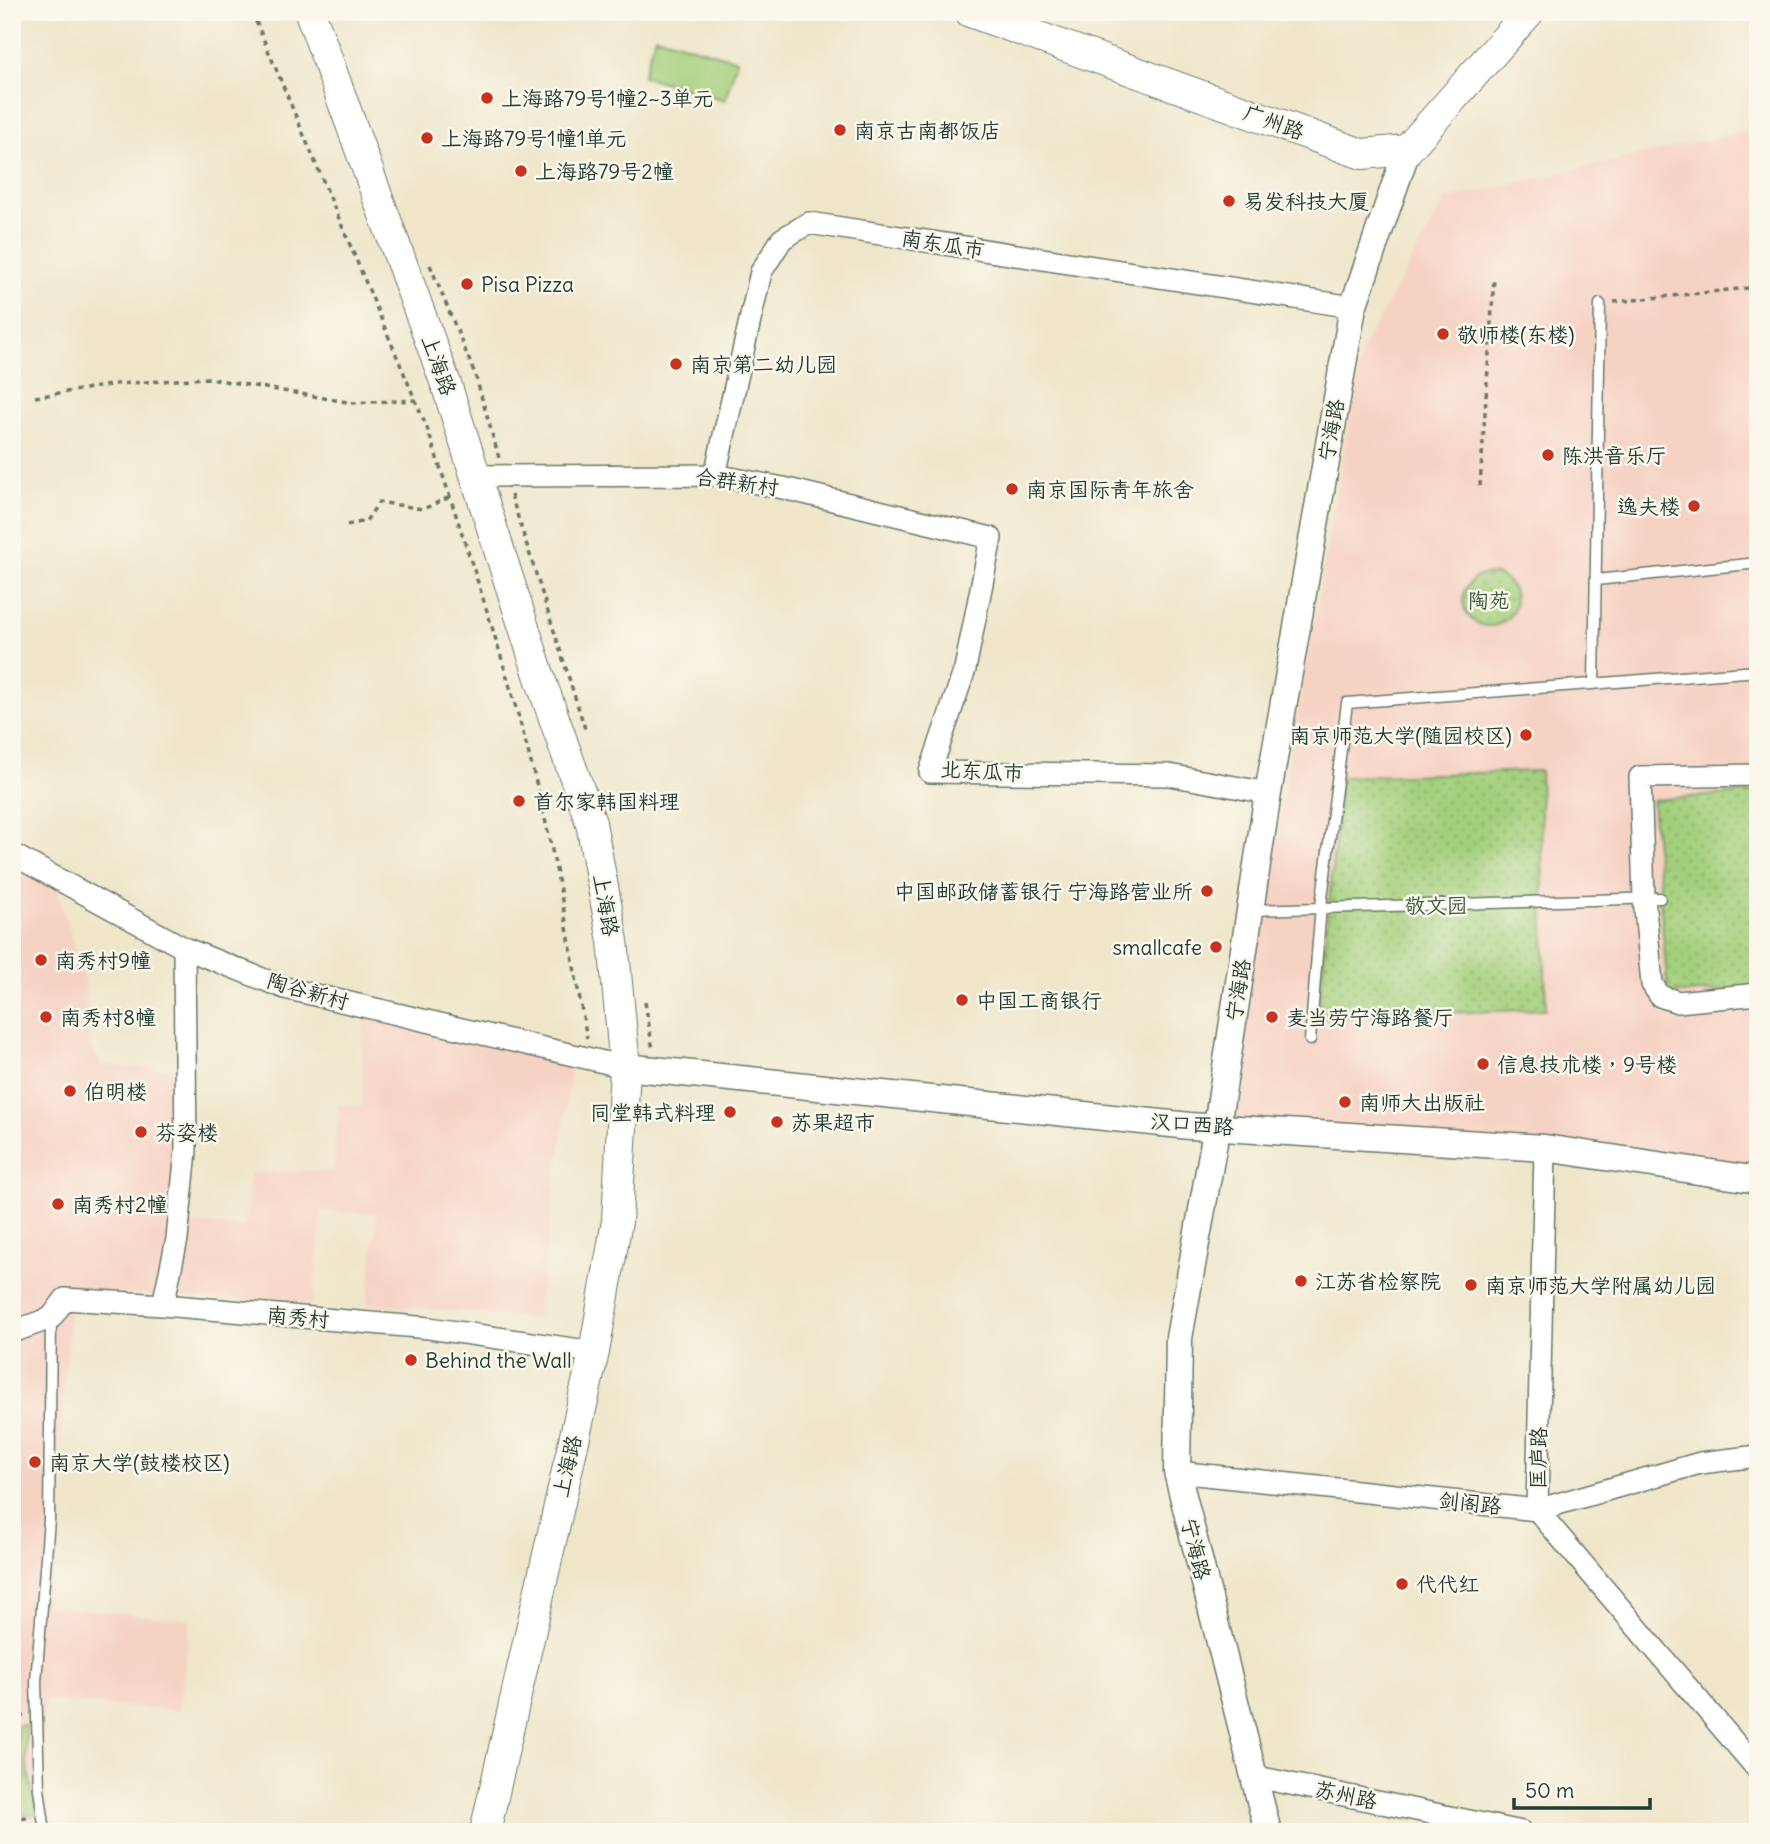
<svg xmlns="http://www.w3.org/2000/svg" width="1770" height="1844" font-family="Delius,'LXGW WenKai TC',sans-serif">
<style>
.built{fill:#f6d2c3}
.grass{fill:url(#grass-tufts);stroke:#628658;stroke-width:2}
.garden{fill:url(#garden-dots);stroke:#628658;stroke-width:2}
.pitch{fill:#a4d07d;stroke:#628658;stroke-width:2}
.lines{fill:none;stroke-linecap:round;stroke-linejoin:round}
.service-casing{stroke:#687868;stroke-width:13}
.minor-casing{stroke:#687868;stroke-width:24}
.tertiary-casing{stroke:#687868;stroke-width:29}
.secondary-casing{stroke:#687868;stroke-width:32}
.path{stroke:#687868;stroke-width:3.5;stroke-dasharray:5 5;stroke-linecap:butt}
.service{stroke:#fff;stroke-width:10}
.minor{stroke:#fff;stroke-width:21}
.tertiary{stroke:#fff;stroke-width:26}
.secondary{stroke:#fff;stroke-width:30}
.poi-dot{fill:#c8321e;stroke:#fbf7ec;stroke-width:2.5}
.labels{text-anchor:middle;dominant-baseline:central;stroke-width:5;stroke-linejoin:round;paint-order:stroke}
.poi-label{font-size:21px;fill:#1f3d34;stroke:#fbf7ec;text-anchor:start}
.street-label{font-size:21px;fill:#1f3d34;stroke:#fbf7ec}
.park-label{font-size:21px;fill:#3a5a43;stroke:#fbf7ec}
</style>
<defs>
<pattern id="grass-tufts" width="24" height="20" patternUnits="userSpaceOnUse" patternTransform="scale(1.75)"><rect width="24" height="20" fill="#a4d07d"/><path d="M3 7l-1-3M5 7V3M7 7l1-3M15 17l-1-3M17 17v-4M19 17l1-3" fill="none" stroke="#85aa67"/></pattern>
<pattern id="garden-dots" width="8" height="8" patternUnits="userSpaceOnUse" patternTransform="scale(1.75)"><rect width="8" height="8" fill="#a4d07d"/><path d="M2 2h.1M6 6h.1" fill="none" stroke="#85aa67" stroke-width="1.8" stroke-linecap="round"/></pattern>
</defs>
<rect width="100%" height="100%" fill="#fbf7ec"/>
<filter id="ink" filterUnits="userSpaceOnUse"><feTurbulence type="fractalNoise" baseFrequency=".0143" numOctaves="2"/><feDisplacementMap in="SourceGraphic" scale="14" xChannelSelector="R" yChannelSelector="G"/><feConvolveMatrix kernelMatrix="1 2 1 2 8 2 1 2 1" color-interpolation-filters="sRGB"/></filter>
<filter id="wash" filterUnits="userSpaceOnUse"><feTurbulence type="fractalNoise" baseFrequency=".00686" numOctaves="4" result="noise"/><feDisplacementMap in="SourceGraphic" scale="28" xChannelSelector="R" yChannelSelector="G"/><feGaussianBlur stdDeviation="1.57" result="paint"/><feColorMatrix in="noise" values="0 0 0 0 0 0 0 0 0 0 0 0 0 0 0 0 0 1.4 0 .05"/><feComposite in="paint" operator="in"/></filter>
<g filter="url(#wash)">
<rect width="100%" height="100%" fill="#efe6ca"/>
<path class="built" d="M1758,128V1175L1225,1121L1362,349L1446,199Z
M12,861L56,884L85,985L90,1047L102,1065L171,1070L176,1222L245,1227L250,1173L334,1170L338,1105L362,1106L364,1014L573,1056L537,1318L367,1304L377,1213L322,1212L313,1304L72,1291L46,1606L191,1620L179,1711L45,1700L43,1772L52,1832H12Z"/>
<path class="grass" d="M18,1725H26V1760L36,1810L35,1815L12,1814Z"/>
<path class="garden" d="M1463 600a26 26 0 1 1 52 0a26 26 0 1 1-52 0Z
M1540,771L1546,1009L1318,1018L1341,777Z
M1758,792V989L1668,994L1652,800Z"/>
<path class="pitch" d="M655,36L737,60L725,100L643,76Z"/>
</g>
<g filter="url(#ink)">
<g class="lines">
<g class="service-casing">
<path id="service" d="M1596,580L1758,563
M1594,684L1600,304
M1250,910L1660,898
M1310,1040L1321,906L1347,703L1758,671
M45,1832L39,1789L36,1681L49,1520L51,1318"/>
</g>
<g class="minor-casing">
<path id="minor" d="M715,475L761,272L782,239L809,223L1353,307
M477,476L715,475L783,488L991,538L965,669L930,772L1169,775L1268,793
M1758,775L1640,777L1644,898L1652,984L1660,996L1678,1002L1758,994
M12,854L184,948L285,988L625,1067
M1545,1148L1537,1510L1758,1770
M163,1305L177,1239L186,1151L184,948
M12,1332L51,1318L65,1299L163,1305L429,1328L594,1352
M1177,1472L1537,1510L1700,1463L1758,1456
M1252,1776L1522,1832"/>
</g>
<g class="tertiary-casing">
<path id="tertiary" d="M625,1067L1190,1126L1545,1148L1758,1180
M1268,1832L1177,1472L1179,1338L1217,1126L1268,793L1353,307L1407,150"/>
</g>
<g class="secondary-casing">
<path id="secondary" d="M310,12L447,387L542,684L591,823L613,941L625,1067L617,1221L594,1352L485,1832
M970,12L1362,154L1407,150L1529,12"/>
</g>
<path class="path" d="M252,12L427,428C470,557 514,687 545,819C562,891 573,965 587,1038
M430,265L475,374L499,458
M1614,302L1758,287
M35,397L116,384L207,378L353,403L415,400
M1480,486L1494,279
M511,495L586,732
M347,525L366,521L379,502L423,509L450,497
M645,1002L653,1050
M12,1715L24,1716
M12,1816L30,1818"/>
<use href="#service" class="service"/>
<use href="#minor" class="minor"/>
<use href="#tertiary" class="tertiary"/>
<use href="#secondary" class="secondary"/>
</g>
</g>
<g class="poi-dot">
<circle cx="487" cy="98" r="7"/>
<circle cx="840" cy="130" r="7"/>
<circle cx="427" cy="138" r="7"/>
<circle cx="521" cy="171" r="7"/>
<circle cx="1229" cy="201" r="7"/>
<circle cx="467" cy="284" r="7"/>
<circle cx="1443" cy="334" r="7"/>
<circle cx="676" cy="364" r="7"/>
<circle cx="1548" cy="455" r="7"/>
<circle cx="1012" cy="489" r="7"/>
<circle cx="1694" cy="506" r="7"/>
<circle cx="1526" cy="735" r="7"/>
<circle cx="519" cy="801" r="7"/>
<circle cx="1207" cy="891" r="7"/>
<circle cx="1216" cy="947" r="7"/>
<circle cx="41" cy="960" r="7"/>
<circle cx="962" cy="1000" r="7"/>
<circle cx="46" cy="1017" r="7"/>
<circle cx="1272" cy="1017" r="7"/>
<circle cx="1483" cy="1064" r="7"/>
<circle cx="70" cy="1091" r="7"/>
<circle cx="1345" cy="1102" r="7"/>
<circle cx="730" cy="1112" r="7"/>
<circle cx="777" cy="1122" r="7"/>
<circle cx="141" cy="1132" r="7"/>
<circle cx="58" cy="1204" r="7"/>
<circle cx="1301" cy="1281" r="7"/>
<circle cx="1471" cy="1285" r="7"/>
<circle cx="411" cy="1360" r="7"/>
<circle cx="35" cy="1462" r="7"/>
<circle cx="1402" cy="1584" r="7"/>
</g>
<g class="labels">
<g class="poi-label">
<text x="501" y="98">上海路79号1幢2~3单元</text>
<text x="854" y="130">南京古南都饭店</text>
<text x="441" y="138">上海路79号1幢1单元</text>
<text x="535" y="171">上海路79号2幢</text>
<text x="1243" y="201">易发科技大厦</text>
<text x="481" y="284">Pisa Pizza</text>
<text x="1457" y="334">敬师楼(东楼)</text>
<text x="690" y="364">南京第二幼儿园</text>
<text x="1562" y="455">陈洪音乐厅</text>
<text x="1026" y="489">南京国际青年旅舍</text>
<text x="1680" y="506" text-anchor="end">逸夫楼</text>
<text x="1512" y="735" text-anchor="end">南京师范大学(随园校区)</text>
<text x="533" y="801">首尔家韩国料理</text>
<text x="1193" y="891" text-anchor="end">中国邮政储蓄银行 宁海路营业所</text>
<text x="1202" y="947" text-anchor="end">smallcafe</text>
<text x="55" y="960">南秀村9幢</text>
<text x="976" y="1000">中国工商银行</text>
<text x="60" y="1017">南秀村8幢</text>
<text x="1286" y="1017">麦当劳宁海路餐厅</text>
<text x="1497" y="1064">信息技术楼，9号楼</text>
<text x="84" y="1091">伯明楼</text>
<text x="1359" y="1102">南师大出版社</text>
<text x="716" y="1112" text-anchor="end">同堂韩式料理</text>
<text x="791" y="1122">苏果超市</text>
<text x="155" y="1132">芬姿楼</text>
<text x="72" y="1204">南秀村2幢</text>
<text x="1315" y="1281">江苏省检察院</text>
<text x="1485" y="1285">南京师范大学附属幼儿园</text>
<text x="425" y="1360">Behind the Wall</text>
<text x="49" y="1462">南京大学(鼓楼校区)</text>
<text x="1416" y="1584">代代红</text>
</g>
<g class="street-label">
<text transform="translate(1274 122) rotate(20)">广州路</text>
<text transform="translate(943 244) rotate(9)">南东瓜市</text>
<text transform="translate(439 365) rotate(70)">上海路</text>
<text transform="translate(1331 430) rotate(-80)">宁海路</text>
<text transform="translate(737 482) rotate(8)">合群新村</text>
<text transform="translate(982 771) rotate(3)">北东瓜市</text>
<text transform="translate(606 905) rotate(80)">上海路</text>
<text transform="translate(1238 990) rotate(-81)">宁海路</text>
<text transform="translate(308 991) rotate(16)">陶谷新村</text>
<text transform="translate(1192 1124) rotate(4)">汉口西路</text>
<text transform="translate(298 1317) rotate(5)">南秀村</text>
<text transform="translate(1538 1458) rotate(-89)">匡庐路</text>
<text transform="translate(567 1466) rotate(-77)">上海路</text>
<text transform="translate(1470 1503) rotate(6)">剑阁路</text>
<text transform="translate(1196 1549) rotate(76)">宁海路</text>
<text transform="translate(1346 1795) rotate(12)">苏州路</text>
</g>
<g class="park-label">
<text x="1489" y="600">陶苑</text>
<text x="1436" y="905">敬文园</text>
</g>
</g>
<rect width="1770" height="1844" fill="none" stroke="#fbf7ec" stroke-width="42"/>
<path d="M1514 1798v10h136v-10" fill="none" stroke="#1f3d34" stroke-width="3.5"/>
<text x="1525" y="1798" font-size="21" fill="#1f3d34" stroke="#fbf7ec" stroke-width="5" paint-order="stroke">50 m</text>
</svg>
